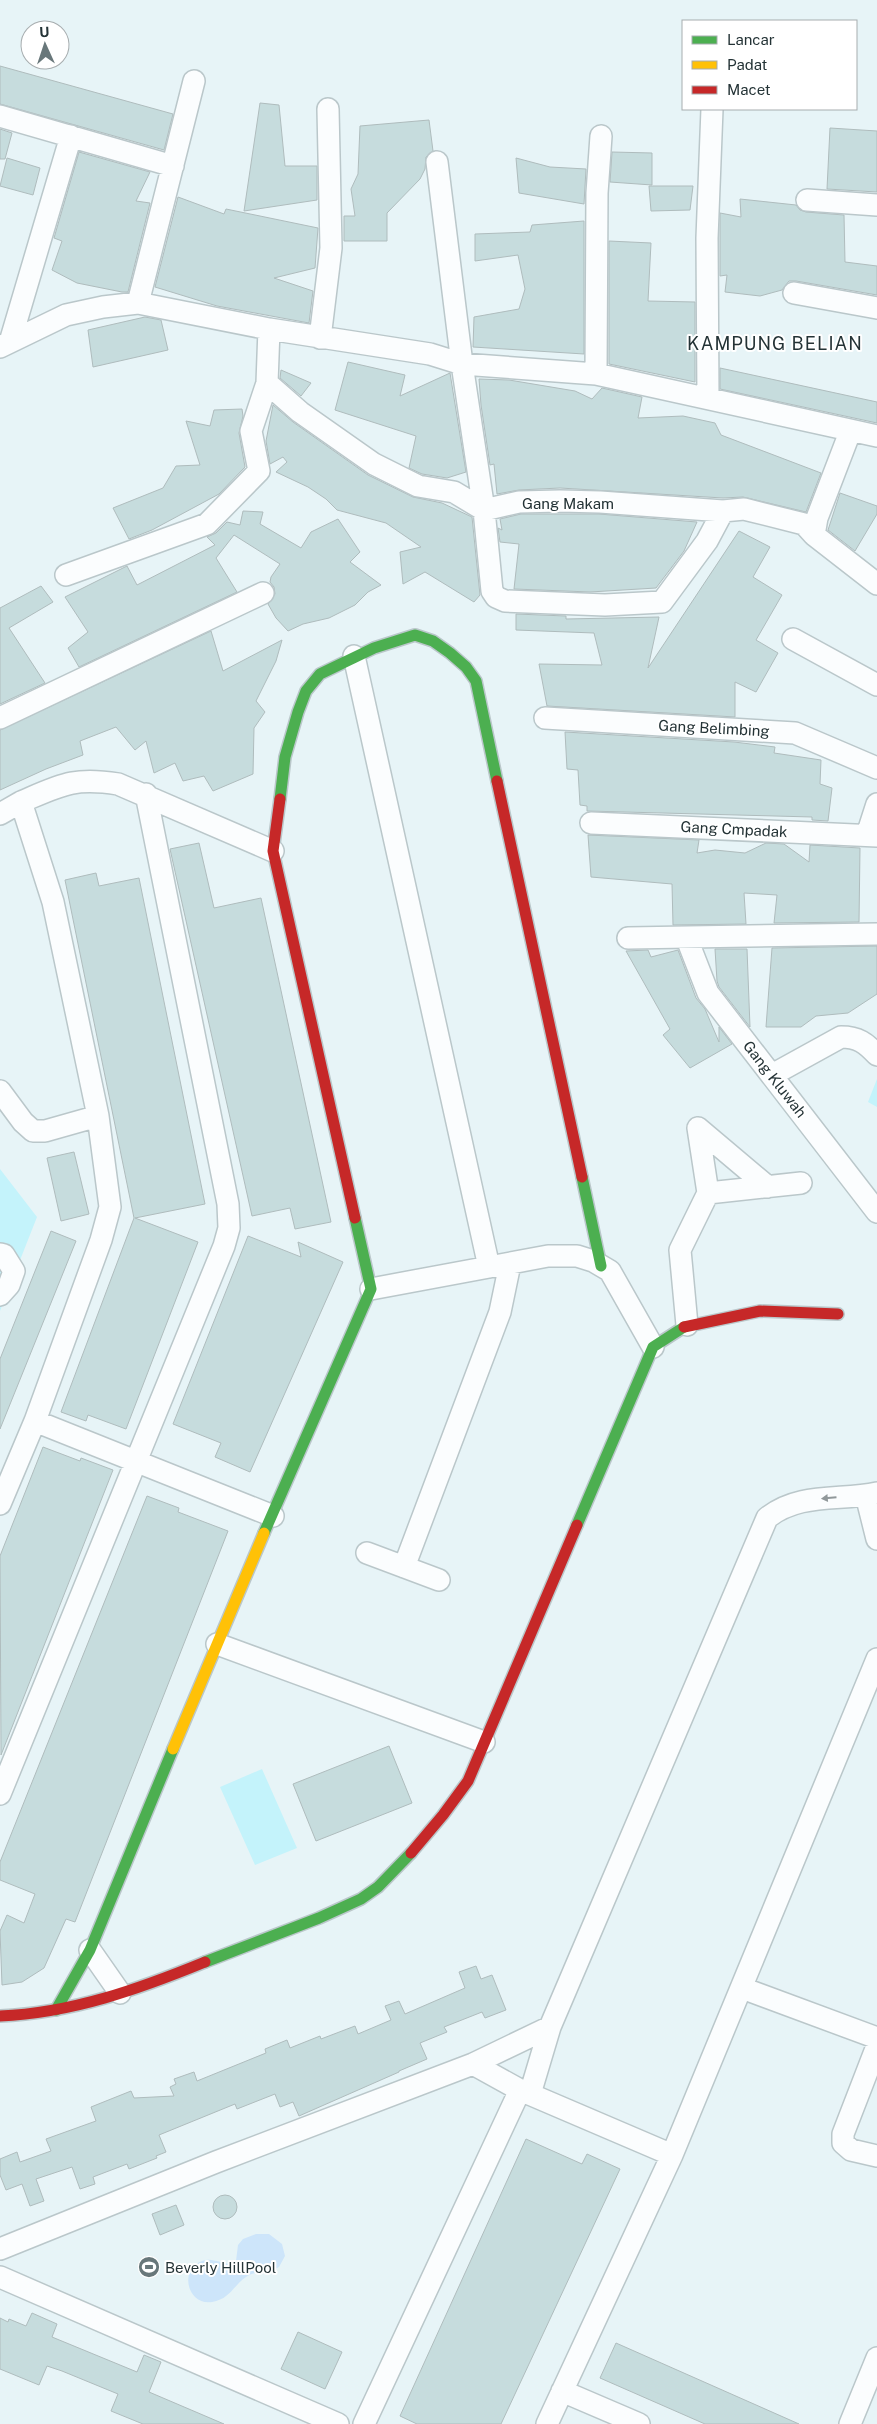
<svg xmlns="http://www.w3.org/2000/svg" width="877" height="2424" font-family="'Public Sans',sans-serif">
<style>
.green{fill:#c4f3fb}
.water{fill:#cde5fa}
.building{fill:#c6dcdd;stroke:#afbcbd}
.lines{fill:none;stroke-linecap:round;stroke-linejoin:round}
.street-casing{stroke:#bac7ca;stroke-width:24}
.fast-casing{stroke:#bac7ca;stroke-width:14}
.slow-casing{stroke:#bac7ca;stroke-width:14}
.jam-casing{stroke:#bac7ca;stroke-width:14}
.street{stroke:#fbfdfe;stroke-width:21}
.fast{stroke:#4caf50;stroke-width:11}
.slow{stroke:#ffc107;stroke-width:11}
.jam{stroke:#c62828;stroke-width:11}
.oneway{fill:#90989a}
.labels{text-anchor:middle;dominant-baseline:central;stroke-width:4;stroke-linejoin:round;paint-order:stroke}
.street-label{font-size:15px;fill:#243336;stroke:#fff}
.poi-label{font-size:15px;fill:#243336;stroke:#fff;text-anchor:start}
.quarter-label{font-size:18px;letter-spacing:1px;fill:#243336;stroke:#fff}
</style>
<rect width="100%" height="100%" fill="#e7f4f7"/>
<path class="green" d="M877,1079V1107L868,1102Z
M0,1169L37,1217L0,1311Z
M262,1769L297,1848L255,1865L220,1787Z"/>
<path class="water" d="M256,2234H269L282,2244L285,2256L279,2267C269,2273 255,2270 246,2277C233,2286 230,2299 212,2302C188,2306 178,2270 202,2261C213,2257 222,2265 233,2264L236,2261L238,2245L243,2239Z"/>
<path class="building" d="M0,66L173,114L164,150L0,104Z
M260,103L279,105L285,166H317V200L244,211Z
M429,120L433,151L426,157L425,169L420,179L387,213V241H344V216H355L351,189L358,174L360,126Z
M830,128L877,131V192L827,189Z
M0,129L12,133L5,159H0Z
M79,152L150,172L136,201L150,203L128,292H122L77,283L52,270L62,241L54,238Z
M612,152L652,153V185L610,182Z
M7,158L40,168L33,195L0,186Z
M516,158L550,167L586,169L584,204L519,193Z
M649,186H693L690,210L651,211Z
M178,197L224,214L226,209L318,228L315,268L274,278L313,291L309,323L217,306L155,287Z
M740,199L796,205L800,210L806,212L844,215L845,262L877,266V295L796,281H789L782,290L760,296L725,292L727,275L720,276V213L741,217Z
M584,221V354L473,347L474,317L519,309L525,289L518,255L475,261V234L530,232L532,225Z
M609,241L651,243L648,301L695,302V382L609,364Z
M145,317L161,320L168,350L93,367L88,330Z
M348,362L405,375L400,396L450,373L466,472L447,478L422,474L409,468L416,436L335,410Z
M720,368L877,402V423L720,389Z
M281,370L311,383L301,396L280,378Z
M479,379L509,380L575,391L592,399L602,388L642,397L638,418L683,416L715,423L721,435L821,473L806,512L743,497L723,498L560,488L519,490L497,494L494,464L490,465L481,405Z
M273,405L293,422L368,475L413,497L442,503L472,517L480,595L474,602L425,572L403,584L400,552L421,547L386,523L337,510L326,499L308,487L276,472L287,462L283,457L270,464L266,441Z
M242,409L243,416L239,433L245,467L219,494L152,530L129,539L113,508L163,488L176,466L200,465L186,421L210,426L214,410Z
M840,493L877,506V514L855,551L828,530Z
M243,511L263,512L260,524L301,548L311,532L338,519L360,552L350,562L381,585L368,592L355,605L329,618L303,624L288,631L276,618L268,604L275,594L274,587L270,582L271,577L280,564L234,535L216,558L237,592L79,667L68,648L88,632L65,597L127,566L137,585L215,545L207,537L216,533L227,522L240,525Z
M521,514H599L697,522L684,551L656,588L590,592L514,589L519,544L500,542L498,528L502,530L500,519Z
M739,531L770,547L753,577L782,595L756,640L778,653L756,692L735,682V717L547,706L539,664L602,665L594,633L516,630V614L566,616V619L659,617L648,668Z
M41,586L53,602L9,628L45,683L0,704V608Z
M211,631L223,671L282,640L276,661L256,701L265,712L254,728L253,774L213,791L204,776L183,781L175,763L154,773L146,741L135,750L116,727L80,741L83,755L46,769L0,790V730Z
M565,732L734,742L775,747L774,753L821,760L820,784L832,788L828,821L812,820V817L587,811V806L580,805L578,770L567,769Z
M588,835L699,840L697,853L715,850L745,853L766,843L784,844L809,862L810,845L860,848L859,922L774,923L777,895L744,893L746,924L673,925L672,884L591,877Z
M199,843L214,908L261,898L331,1222L295,1229L290,1208L252,1216L170,849Z
M96,873L99,886L139,878L205,1204L135,1218L198,1242L126,1429L88,1415L86,1421L61,1412L134,1218L65,880Z
M877,946V994L848,1013L816,1016L801,1027H766L772,948Z
M715,949H747L750,1027L719,987L717,981Z
M648,950L651,957L678,950L696,998L705,1009L719,1042V1027L732,1044L690,1068L663,1035L670,1029L626,951Z
M74,1152L89,1214L61,1221L47,1158Z
M51,1231L76,1241L0,1429V1359Z
M248,1236L301,1257L298,1242L343,1262L250,1472L215,1457L221,1443L173,1424Z
M43,1447L80,1461L81,1458L113,1470L1,1755L0,1556Z
M147,1496L179,1508L178,1512L228,1531L75,1922L66,1919L44,1968L22,1982L2,1985L0,1931L7,1915L24,1923L35,1894L0,1880V1862Z
M389,1746L412,1803L316,1841L293,1784Z
M476,1966L481,1979L492,1975L506,2010L485,2018L482,2012L444,2027L447,2032L420,2043L427,2059L399,2071V2072L299,2116L293,2102L280,2107L275,2094L237,2109L235,2104L159,2135L166,2152L156,2156L157,2158L129,2169L127,2164L93,2177L95,2184L80,2189L72,2167L36,2179L44,2201L30,2206L22,2184L6,2190L0,2175V2159L17,2152L20,2162L51,2151L46,2139L96,2121L91,2107L131,2091L134,2098L174,2096L170,2087L176,2084L174,2079L194,2072L197,2081L266,2053L265,2049L287,2040L290,2048L320,2036L321,2039L355,2026L358,2034L391,2020L385,2006L399,2001L405,2014L465,1988L459,1972Z
M526,2139L582,2164L587,2154L620,2169L501,2424H417L400,2416Z
M213 2207a12 12 0 1 1 24 0a12 12 0 1 1-24 0Z
M176,2205L184,2225L160,2235L152,2214Z
M32,2313L57,2324L52,2337L137,2372L144,2355L161,2362L149,2392L224,2424H143L111,2411L118,2394L62,2371L47,2366L39,2385L0,2369V2318L8,2322L9,2319L26,2326Z
M298,2332L342,2352L325,2389L281,2369Z
M616,2343L799,2424H705L600,2378Z"/>
<g class="lines">
<g class="street-casing">
<path id="street" d="M0,116L173,166
M437,162L462,364L484,510L492,591L496,597L505,601L605,605L662,602L707,541L723,511
M807,200L877,205
M794,293L877,308
M138,303L194,81
M269,329L267,383L300,412L374,464L418,486L454,492L484,510L519,502L560,501L600,502L723,511L744,509L804,524L814,535L817,518L850,432
M320,338L331,248L328,109
M10,342L71,136
M0,347L66,315L103,307L138,303L269,329L430,354L462,364L596,374L877,436
M596,374L597,193L601,136
M708,398L707,238L712,109
M814,535L877,584
M66,575L207,524L259,471L251,431L267,383
M793,639L877,685
M354,656L489,1267
M0,718L263,593
M545,718L795,733L877,768
M0,814L21,802
M591,823L877,836
M867,835L877,804
M628,938L877,934
M687,939L708,993L877,1212
M772,1075L841,1037C858,1037 866,1043 877,1055
M0,1091L23,1122L33,1131H45L98,1116
M698,1128L768,1187
M708,1193L801,1183
M0,1254L4,1255L14,1271L9,1285L0,1295
M371,1289L548,1256H577L593,1261L610,1271L653,1347
M687,1325L680,1250L708,1193L698,1128
M35,1421L273,1516
M866,1495L877,1539
M0,1504L35,1421L101,1240L110,1207L98,1116L53,902L21,802C61,785 73,777 118,784L273,851
M367,1553L439,1580
M404,1567L500,1312L510,1264
M217,1644L484,1742
M0,1794L224,1246L229,1228L228,1204L146,794
M90,1950L120,1993
M742,1988L877,2038
M877,2046L843,2134V2143L851,2150L877,2156
M473,2064L520,2090L672,2155
M530,2094L550,2027L767,1518C799,1492 840,1501 877,1493
M0,2249L216,2162L473,2064L550,2027
M0,2277L338,2424
M562,2391L639,2424
M364,2424L520,2090
M547,2424L672,2155L877,1659
M850,2424L877,2358"/>
</g>
<g class="fast-casing">
<path id="fast" d="M280,799L285,757L298,712L306,691L320,674L374,648L415,635L433,641L450,653L466,667L476,681L497,781
M582,1177L601,1266
M577,1525L653,1347L684,1327
M264,1533L371,1289L355,1218
M205,1962L319,1918L361,1899L378,1887L411,1853
M56,2010L90,1950L173,1749"/>
</g>
<g class="slow-casing">
<path id="slow" d="M173,1749L264,1533"/>
</g>
<g class="jam-casing">
<path id="jam" d="M497,781L582,1177
M280,799L273,851L355,1218
M684,1327L760,1311L838,1314
M411,1853L443,1815L468,1781L577,1525
M0,2016C72,2013 139,1989 205,1962"/>
</g>
<use href="#street" class="street"/>
<use href="#fast" class="fast"/>
<use href="#slow" class="slow"/>
<use href="#jam" class="jam"/>
</g>
<defs><path id="oneway-solid" d="M-6-.8H1V-3.2L6.5 0L1 3.2V.8H-6Z" transform="scale(1.25)"/></defs>
<use class="oneway" href="#oneway-solid" transform="translate(829 1498) rotate(175)"/>
<defs>
<g id="stadium-disc" transform="scale(1.125)"><circle r="9.5" fill="#68777a" stroke="#fff"/><path d="M0-5a6.5 5 0 1 0 0 10a6.5 5 0 1 0 0-10ZM-3.5-1.8h7v3.6h-7Z" fill="#fff"/></g>
</defs>
<g fill-rule="evenodd">
<use href="#stadium-disc" x="149" y="2267"/>
</g>
<g class="labels">
<g class="street-label">
<text x="568" y="503">Gang Makam</text>
<text transform="translate(714 728) rotate(3)">Gang Belimbing</text>
<text transform="translate(734 829) rotate(3)">Gang Cmpadak</text>
<text transform="translate(775 1079) rotate(52)">Gang Kluwah</text>
</g>
<g class="poi-label">
<text x="165" y="2267">Beverly HillPool</text>
</g>
<g class="quarter-label">
<text x="775" y="343">KAMPUNG BELIAN</text>
</g>
</g>
<rect x="682" y="20" width="175" height="90" fill="#ffffff" stroke="#a7adaf"/>
<rect x="692" y="36" width="25" height="8" fill="#4caf50" stroke="#a7adaf"/>
<text x="727" y="45" font-size="15" fill="#243336">Lancar</text>
<rect x="692" y="61" width="25" height="8" fill="#ffc107" stroke="#a7adaf"/>
<text x="727" y="70" font-size="15" fill="#243336">Padat</text>
<rect x="692" y="86" width="25" height="8" fill="#c62828" stroke="#a7adaf"/>
<text x="727" y="95" font-size="15" fill="#243336">Macet</text>
<g transform="translate(45 45) rotate(357)"><circle r="24" fill="#ffffff" stroke="#a7adaf"/>
<path d="M0-4L9 19L0 12L-9 19Z" fill="#68777a"/>
<text y="-8" font-size="14" font-weight="bold" text-anchor="middle" fill="#243336">U</text>
</g>
</svg>
